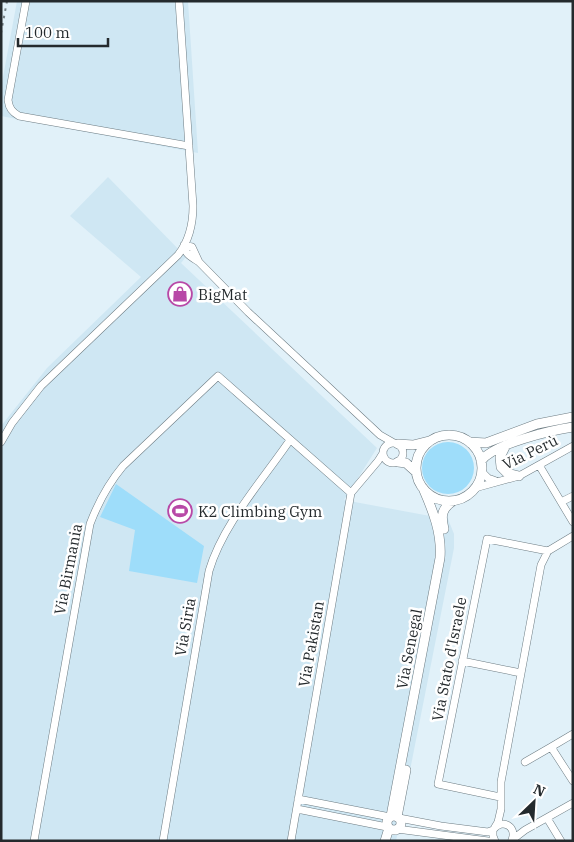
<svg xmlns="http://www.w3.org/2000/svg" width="574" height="842" font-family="'IBM Plex Serif',serif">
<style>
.built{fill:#cfe7f3}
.green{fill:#9eddfa}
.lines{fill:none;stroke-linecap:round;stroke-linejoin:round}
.minor-casing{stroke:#6d7c83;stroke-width:8}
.major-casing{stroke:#6d7c83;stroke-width:10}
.minor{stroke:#fff;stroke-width:7}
.major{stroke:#fff;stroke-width:9}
.rail{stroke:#758085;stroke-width:2;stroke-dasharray:2.5 5;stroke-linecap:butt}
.labels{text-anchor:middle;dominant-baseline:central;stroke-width:5;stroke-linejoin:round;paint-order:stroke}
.poi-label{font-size:15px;fill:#242a2d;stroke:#fff;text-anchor:start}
.street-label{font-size:15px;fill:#242a2d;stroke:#fff}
</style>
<rect width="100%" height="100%" fill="#e1f1f9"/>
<path class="built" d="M17,1H188L198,153L1,116V88Z
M108,177L186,257L181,263L377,448L344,500L430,516L446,514L454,534V548L396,841H1V426L47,368L141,277L70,216Z"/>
<path class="green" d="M422 468a26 26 0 1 1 52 0a26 26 0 1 1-52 0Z
M116,484L204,546L197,583L129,571L135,530L100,517Z"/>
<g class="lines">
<g class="minor-casing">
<path id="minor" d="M26,1L8,100C9,108 12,112 19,116L189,146
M184,245C184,254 193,258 199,262L248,312L380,435L394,443
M184,245L192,247L199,262
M1,442L12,423L41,386L178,255C189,241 193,224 193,206L179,1
M383 453a10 10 0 1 1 20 0a10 10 0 1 1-20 0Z
M539,465L573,522
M482,472L488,478L496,481
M475,488L519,476L573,446
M561,502L573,496
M462,661L521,673
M573,734L551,747L573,781
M525,762L551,747
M500,797L438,784L487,539L548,551
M298,799L390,817
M297,809L387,827
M399,818L441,826L488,832L493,830
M547,818L561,841
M495,827L498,822L501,809V782L541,565L548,551L573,536
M397,829L488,841
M512,840L525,830L573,803
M34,841L90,524C98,503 108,484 123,466L218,376L351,493
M163,841L209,571C223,524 262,481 290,440
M291,841L351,493L378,461L383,453
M495,841L493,836V830C502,818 517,826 512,840"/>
</g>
<g class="major-casing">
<path id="major" d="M416 468a33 33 0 1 1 66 0a33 33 0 1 1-66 0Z
M469,442L486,443L537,424L573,417
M398,444L413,445L429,441
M506,445L500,457L501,467L507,473L519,476
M481,461C493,444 552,430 573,427
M398,462L406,463L416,472
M444,529C441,516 441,509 453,501
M387 823a7 7 0 1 1 14 0a7 7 0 1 1-14 0Z
M391,816L440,558C442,533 433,511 423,488
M397,817L406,770
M385,841L389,828"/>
</g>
<use href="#minor" class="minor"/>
<use href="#major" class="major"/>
<path class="rail" d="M1,33L7,1"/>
</g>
<defs>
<g id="shop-ring" transform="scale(1.25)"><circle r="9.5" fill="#fff" stroke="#b849a7" stroke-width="1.5"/><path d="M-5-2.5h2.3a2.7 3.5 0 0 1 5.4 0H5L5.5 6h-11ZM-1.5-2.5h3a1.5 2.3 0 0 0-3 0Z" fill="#b849a7"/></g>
<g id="stadium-ring" transform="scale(1.25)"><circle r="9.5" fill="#fff" stroke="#b849a7" stroke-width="1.5"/><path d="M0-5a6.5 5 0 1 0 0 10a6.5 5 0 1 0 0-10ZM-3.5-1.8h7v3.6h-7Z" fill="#b849a7"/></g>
</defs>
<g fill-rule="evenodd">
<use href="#shop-ring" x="180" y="294"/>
<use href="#stadium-ring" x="180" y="511"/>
</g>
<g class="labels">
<g class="poi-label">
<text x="198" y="294">BigMat</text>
<text x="198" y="511">K2 Climbing Gym</text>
</g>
<g class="street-label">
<text transform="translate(530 452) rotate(-26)">Via Perù</text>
<text transform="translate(68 569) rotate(-79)">Via Birmania</text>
<text transform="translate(185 627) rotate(-80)">Via Siria</text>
<text transform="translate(311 644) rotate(-80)">Via Pakistan</text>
<text transform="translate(409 649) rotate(-79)">Via Senegal</text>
<text transform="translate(449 659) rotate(-79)">Via Stato d'Israele</text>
</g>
</g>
<rect width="574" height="842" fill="none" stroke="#242a2d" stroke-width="5"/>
<g transform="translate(534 802) rotate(25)" stroke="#ffffff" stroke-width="4" paint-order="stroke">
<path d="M0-4L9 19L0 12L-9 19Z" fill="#242a2d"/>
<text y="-8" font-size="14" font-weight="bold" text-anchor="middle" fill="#242a2d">N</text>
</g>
<path d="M18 38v8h90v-8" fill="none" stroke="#242a2d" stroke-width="2.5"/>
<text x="25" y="38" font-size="15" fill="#242a2d" stroke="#ffffff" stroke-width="4" paint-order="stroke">100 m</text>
</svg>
